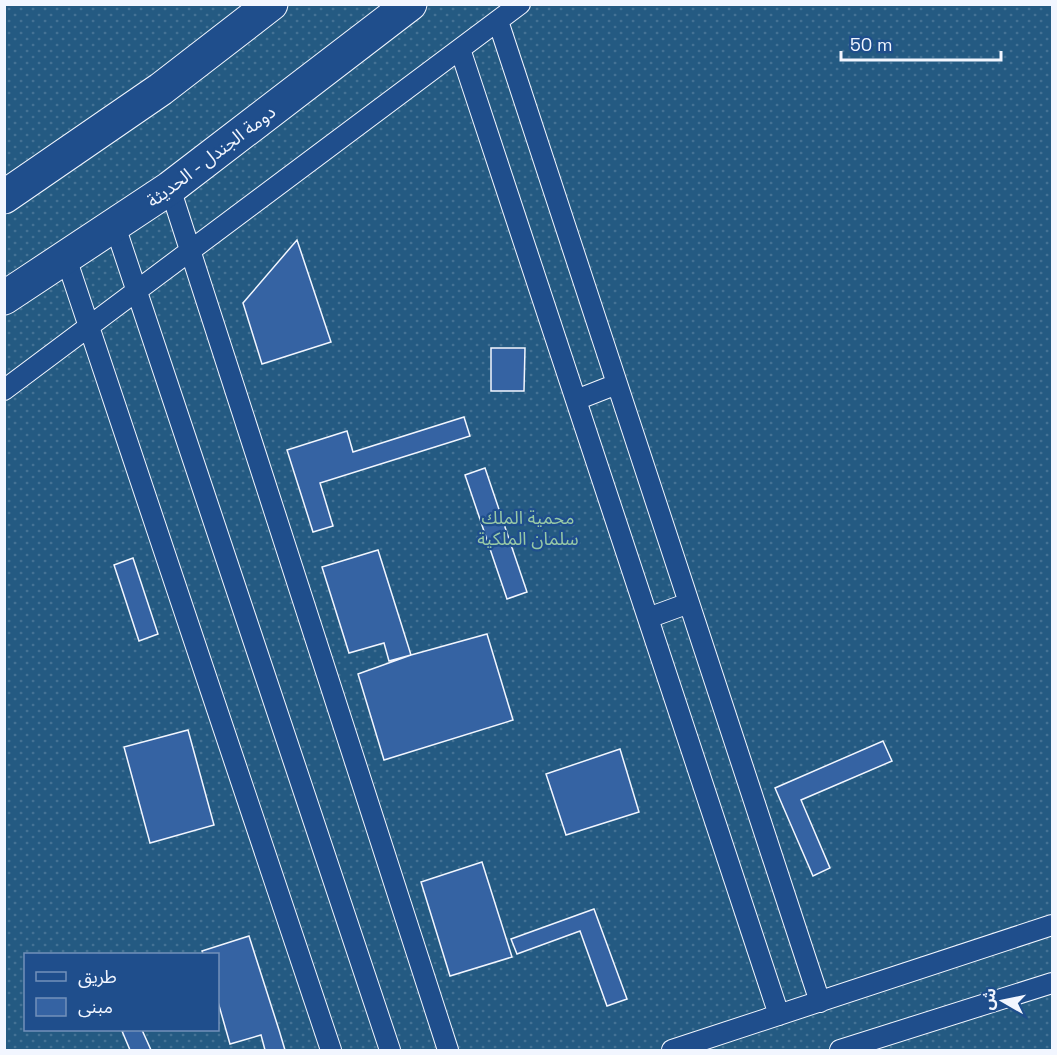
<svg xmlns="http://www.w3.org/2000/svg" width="1057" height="1055" font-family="'Space Grotesk','Noto Sans Arabic',sans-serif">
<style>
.grass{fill:url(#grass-dots);stroke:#a8bbd7;stroke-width:1.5;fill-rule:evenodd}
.building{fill:#3563a3;stroke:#f2f6ff;stroke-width:1.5}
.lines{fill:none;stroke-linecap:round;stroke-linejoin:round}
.street-casing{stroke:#f2f6ff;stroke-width:22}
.highway-casing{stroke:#f2f6ff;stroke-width:35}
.street{stroke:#1f4e8c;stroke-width:20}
.highway{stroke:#1f4e8c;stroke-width:33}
.labels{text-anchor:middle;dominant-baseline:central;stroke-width:4.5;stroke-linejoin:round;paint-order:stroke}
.street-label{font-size:18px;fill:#f2f6ff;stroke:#1f4e8c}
.park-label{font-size:18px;fill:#97c8a6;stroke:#1f4e8c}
</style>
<defs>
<pattern id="grass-dots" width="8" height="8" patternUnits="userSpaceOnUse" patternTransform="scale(1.5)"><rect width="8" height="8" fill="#245a82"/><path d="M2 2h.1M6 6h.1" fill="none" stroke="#447295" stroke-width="1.8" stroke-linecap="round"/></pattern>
</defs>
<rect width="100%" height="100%" fill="#1f4e8c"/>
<path class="grass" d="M5,5H1052V1050H5ZM26,954H218V1030H26Z"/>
<path class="building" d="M297,240L331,342L262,364L243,303Z
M491,348H525L524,391H491Z
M464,417L470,436L320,483L333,526L313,532L287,450L347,431L353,452Z
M485,468L527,592L507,599L465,475Z
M378,550L411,655L389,661L384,643L349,653L322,567Z
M133,558L158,634L139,641L114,565Z
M487,634L513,720L384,760L358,674L411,655Z
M188,730L214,825L150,843L124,747Z
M883,741L892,761L801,800L830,868L813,876L775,788Z
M620,749L639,812L566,835L546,774Z
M482,862L512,957L450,976L421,882Z
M594,909L627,999L607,1006L580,931L517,954L511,939Z
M249,936L279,1030L285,1050H265L261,1035L230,1044L218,1002V954H203L202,951Z
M126,1030H142L151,1050H130L122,1031Z"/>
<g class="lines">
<g class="street-casing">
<path id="street" d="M498,21L820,1002
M460,49L779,1015
M170,188L448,1050
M115,226L390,1050
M66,258L331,1050
M4,390L520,4
M576,400L617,384
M648,618L689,603
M672,1050L1052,925
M840,1050L1052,983"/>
</g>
<g class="highway-casing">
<path id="highway" d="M4,197L161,89L271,4
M4,298L170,188L410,4"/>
</g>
<use href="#street" class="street"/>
<use href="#highway" class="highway"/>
</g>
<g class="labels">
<g class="street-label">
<text transform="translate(211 156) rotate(-37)">دومة الجندل - الحديثة</text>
</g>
<g class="park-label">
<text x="528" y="517">محمية الملك<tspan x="528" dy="21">سلمان الملكية</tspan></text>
</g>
</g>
<rect width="1057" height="1055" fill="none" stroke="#f2f6ff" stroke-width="12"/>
<rect x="24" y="953" width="195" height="78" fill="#1f4e8c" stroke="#7391ba" stroke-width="1.5"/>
<rect x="36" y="972" width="30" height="9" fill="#1f4e8c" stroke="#7391ba" stroke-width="1.5"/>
<text x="78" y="983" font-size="18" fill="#f2f6ff">طريق</text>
<rect x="36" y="998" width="30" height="18" fill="#3563a3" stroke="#7391ba" stroke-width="1.5"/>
<text x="78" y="1013" font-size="18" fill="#f2f6ff">مبنى</text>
<g transform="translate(1003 1001) rotate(279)" stroke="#1f4e8c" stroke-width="4.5" paint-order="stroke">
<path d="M0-4.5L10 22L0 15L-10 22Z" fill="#f2f6ff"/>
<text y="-9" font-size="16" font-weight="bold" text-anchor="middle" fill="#f2f6ff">ش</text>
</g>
<path d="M841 51v9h160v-9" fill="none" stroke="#f2f6ff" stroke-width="3"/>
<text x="850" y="51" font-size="18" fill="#f2f6ff" stroke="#1f4e8c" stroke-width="4.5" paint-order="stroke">50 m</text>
</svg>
